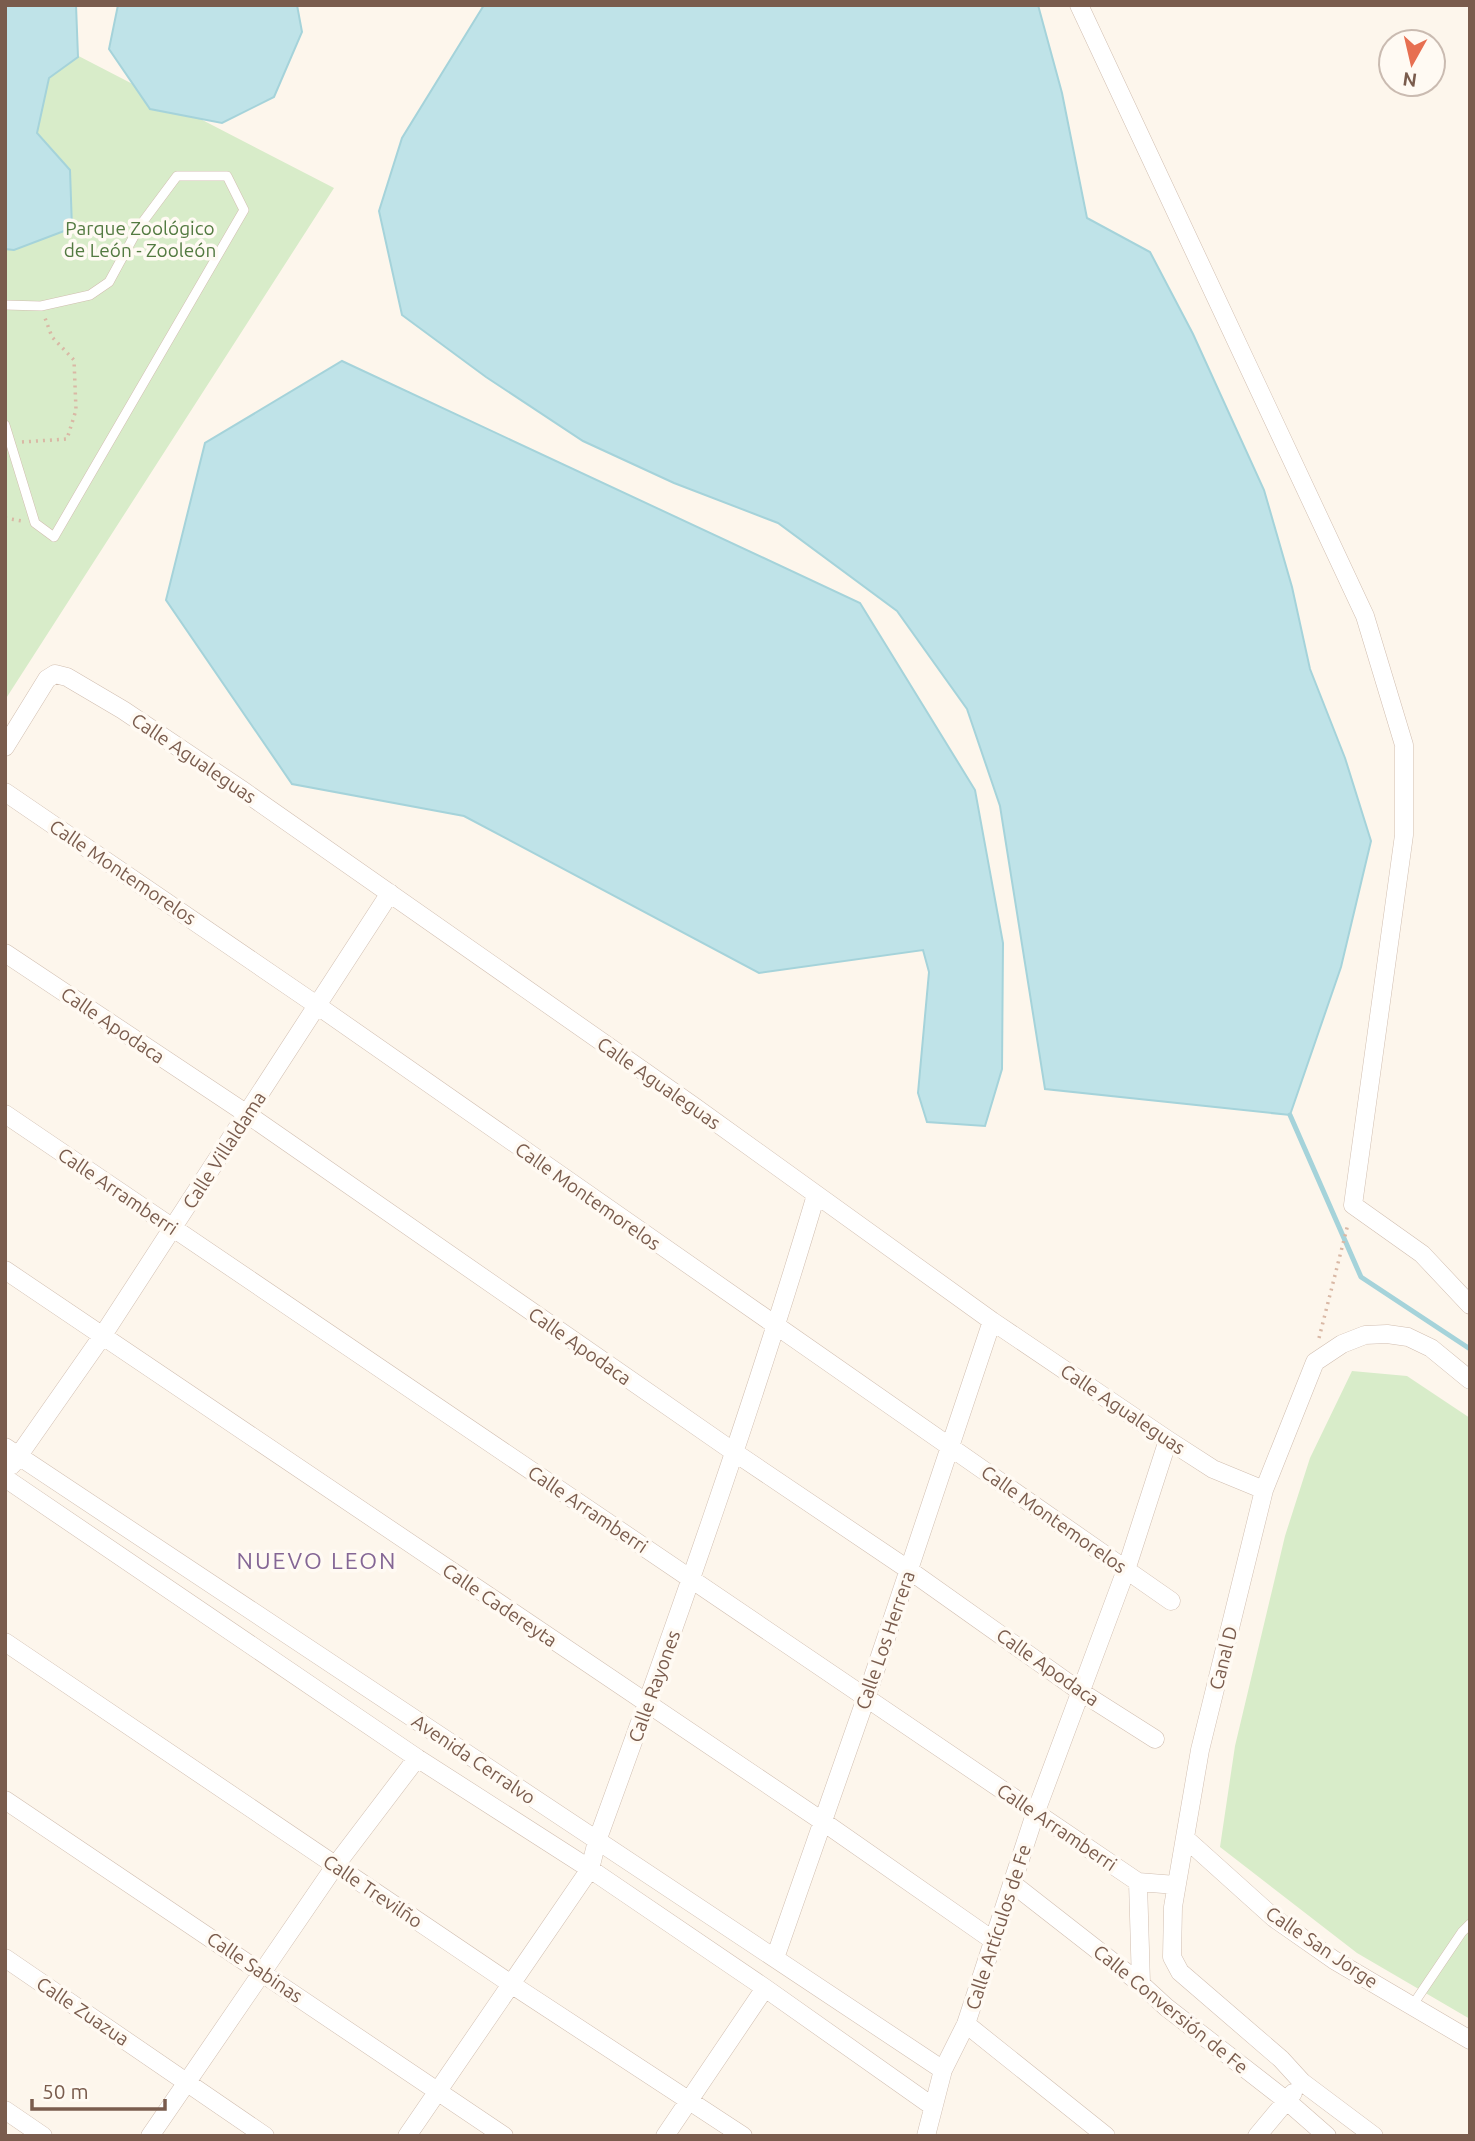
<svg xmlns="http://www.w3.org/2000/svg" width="1475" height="2141" font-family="Ubuntu,sans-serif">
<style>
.green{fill:#d8ecc9}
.water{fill:#bfe3e8;stroke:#a5d3da;stroke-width:2}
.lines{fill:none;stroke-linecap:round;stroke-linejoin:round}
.stream{stroke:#a5d3da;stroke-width:5}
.lane-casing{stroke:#d1beb0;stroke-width:10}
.street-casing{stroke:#d1beb0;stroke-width:19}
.path{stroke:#d9b8a5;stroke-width:3.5;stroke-dasharray:2 5;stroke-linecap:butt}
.lane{stroke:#fff;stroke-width:9}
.street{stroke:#fff;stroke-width:18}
.labels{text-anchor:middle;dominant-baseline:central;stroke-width:7;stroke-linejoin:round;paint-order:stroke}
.park-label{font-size:19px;fill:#537a41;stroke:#fffaf3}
.street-label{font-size:19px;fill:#7a5c4d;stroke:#fffaf3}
.quarter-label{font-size:23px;letter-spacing:2px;fill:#846695;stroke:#fffaf3}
</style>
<rect width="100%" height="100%" fill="#fdf6ec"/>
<path class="green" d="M5,18L334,188L5,700Z
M1352,1371L1407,1376L1470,1418V2019L1357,1953L1220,1847L1235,1746L1285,1536L1310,1458Z"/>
<path class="water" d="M5,5H76L78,57L49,78L37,133L70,170L72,228L14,250L5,249Z
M118,5H297L302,32L274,97L222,123L150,109L109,49Z
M484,5H1038L1062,93L1087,218L1150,252L1193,334L1264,490L1292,587L1310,669L1345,758L1371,841L1341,967L1290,1115L1045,1089L1000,806L967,709L897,611L778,523L674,483L583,441L486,377L402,315L379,211L402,138Z
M342,361L860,603L975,790L1003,943L1002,1069L985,1126L927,1122L918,1093L929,972L923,950L759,973L464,816L292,784L166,600L205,443Z"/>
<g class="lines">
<path class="stream" d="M1290,1115L1361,1277L1470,1349"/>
<g class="lane-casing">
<path id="lane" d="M5,305L41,306L90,295L109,282L139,227L177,176H227L244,210L54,537L35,523L5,425
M1412,2006L1462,1932L1470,1924"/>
</g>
<g class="street-casing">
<path id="street" d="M1079,5L1365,616L1404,745V835L1353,1205L1422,1254L1470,1305
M5,747L47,679L55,674L67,677L123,710L242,790L692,1105L992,1321L1168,1440L1213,1469L1264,1490
M5,792L318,1006L1171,1601
M5,953L247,1114L734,1452L909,1570L1081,1692L1155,1739
M5,1114L1138,1882L1176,1885
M5,1270L822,1821L994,1941
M5,1447L943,2070
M12,1465L103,1335L390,893
M5,1478L417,1758L590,1869L765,1988L932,2106
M5,1642L511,1984L743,2136
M5,1800L504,2136
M1185,1838L1274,1918L1334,1960L1470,2040
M1138,1882L1141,1984
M1013,1884L1141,1984L1166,2007L1287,2101L1327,2136
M5,1958L265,2136
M775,1958L866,1698L992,1321
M966,2024L1106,2136
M5,2110L43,2136
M150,2136L335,1866L417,1758
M407,2136L590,1869L597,1841C675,1627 751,1413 816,1195
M665,2136L765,1988
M926,2136L943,2070L966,2024L1035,1814L1126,1570L1168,1440
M1257,2136L1293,2093
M1374,2136L1302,2082L1281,2059L1180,1972L1172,1957L1173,1907L1200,1750L1264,1490L1315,1362L1342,1344L1365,1335L1387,1334L1408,1337L1431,1348L1470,1380"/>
</g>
<path class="path" d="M22,442L67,439L76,410L74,360L52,337L45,318
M5,518L22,521
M1319,1338L1348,1224"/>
<use href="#lane" class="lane"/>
<use href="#street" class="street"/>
</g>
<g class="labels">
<g class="park-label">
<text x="140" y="228">Parque Zoológico<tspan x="140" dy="22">de León - Zooleón</tspan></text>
</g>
<g class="street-label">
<text transform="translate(194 758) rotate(34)">Calle Agualeguas</text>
<text transform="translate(123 872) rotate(34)">Calle Montemorelos</text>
<text transform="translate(113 1025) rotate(34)">Calle Apodaca</text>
<text transform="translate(659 1083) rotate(35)">Calle Agualeguas</text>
<text transform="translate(224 1150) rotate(-57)">Calle Villaldama</text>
<text transform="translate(118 1191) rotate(34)">Calle Arramberri</text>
<text transform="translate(588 1196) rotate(35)">Calle Montemorelos</text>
<text transform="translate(580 1346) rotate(35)">Calle Apodaca</text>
<text transform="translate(1123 1409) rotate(34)">Calle Agualeguas</text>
<text transform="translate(588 1509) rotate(34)">Calle Arramberri</text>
<text transform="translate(1054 1519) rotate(35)">Calle Montemorelos</text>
<text transform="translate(500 1605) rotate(34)">Calle Cadereyta</text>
<text transform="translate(885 1640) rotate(-71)">Calle Los Herrera</text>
<text transform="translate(1223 1658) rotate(-76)">Canal D</text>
<text transform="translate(1048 1667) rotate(35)">Calle Apodaca</text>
<text transform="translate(654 1686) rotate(-70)">Calle Rayones</text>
<text transform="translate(474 1759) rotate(34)">Avenida Cerralvo</text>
<text transform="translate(1057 1827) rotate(34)">Calle Arramberri</text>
<text transform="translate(373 1891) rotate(34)">Calle Trevilño</text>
<text transform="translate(998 1927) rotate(-72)">Calle Artículos de Fe</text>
<text transform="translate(1322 1947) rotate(34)">Calle San Jorge</text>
<text transform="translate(255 1967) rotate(34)">Calle Sabinas</text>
<text transform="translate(1171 2009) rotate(39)">Calle Conversión de Fe</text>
<text transform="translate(83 2011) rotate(34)">Calle Zuazua</text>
</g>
<g class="quarter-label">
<text x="317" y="1560">NUEVO LEON</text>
</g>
</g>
<rect width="1475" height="2141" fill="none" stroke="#7a5c4d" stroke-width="14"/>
<g transform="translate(1412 63) rotate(188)"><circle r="33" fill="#fffaf3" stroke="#cabbb1" stroke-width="2"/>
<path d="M0-5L12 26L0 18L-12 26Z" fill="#e76f51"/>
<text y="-10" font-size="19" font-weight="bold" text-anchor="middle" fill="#7a5c4d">N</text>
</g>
<path d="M32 2099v10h133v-10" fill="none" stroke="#7a5c4d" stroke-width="3.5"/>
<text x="42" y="2099" font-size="21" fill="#7a5c4d" stroke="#fffaf3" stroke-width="5" paint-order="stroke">50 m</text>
</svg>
